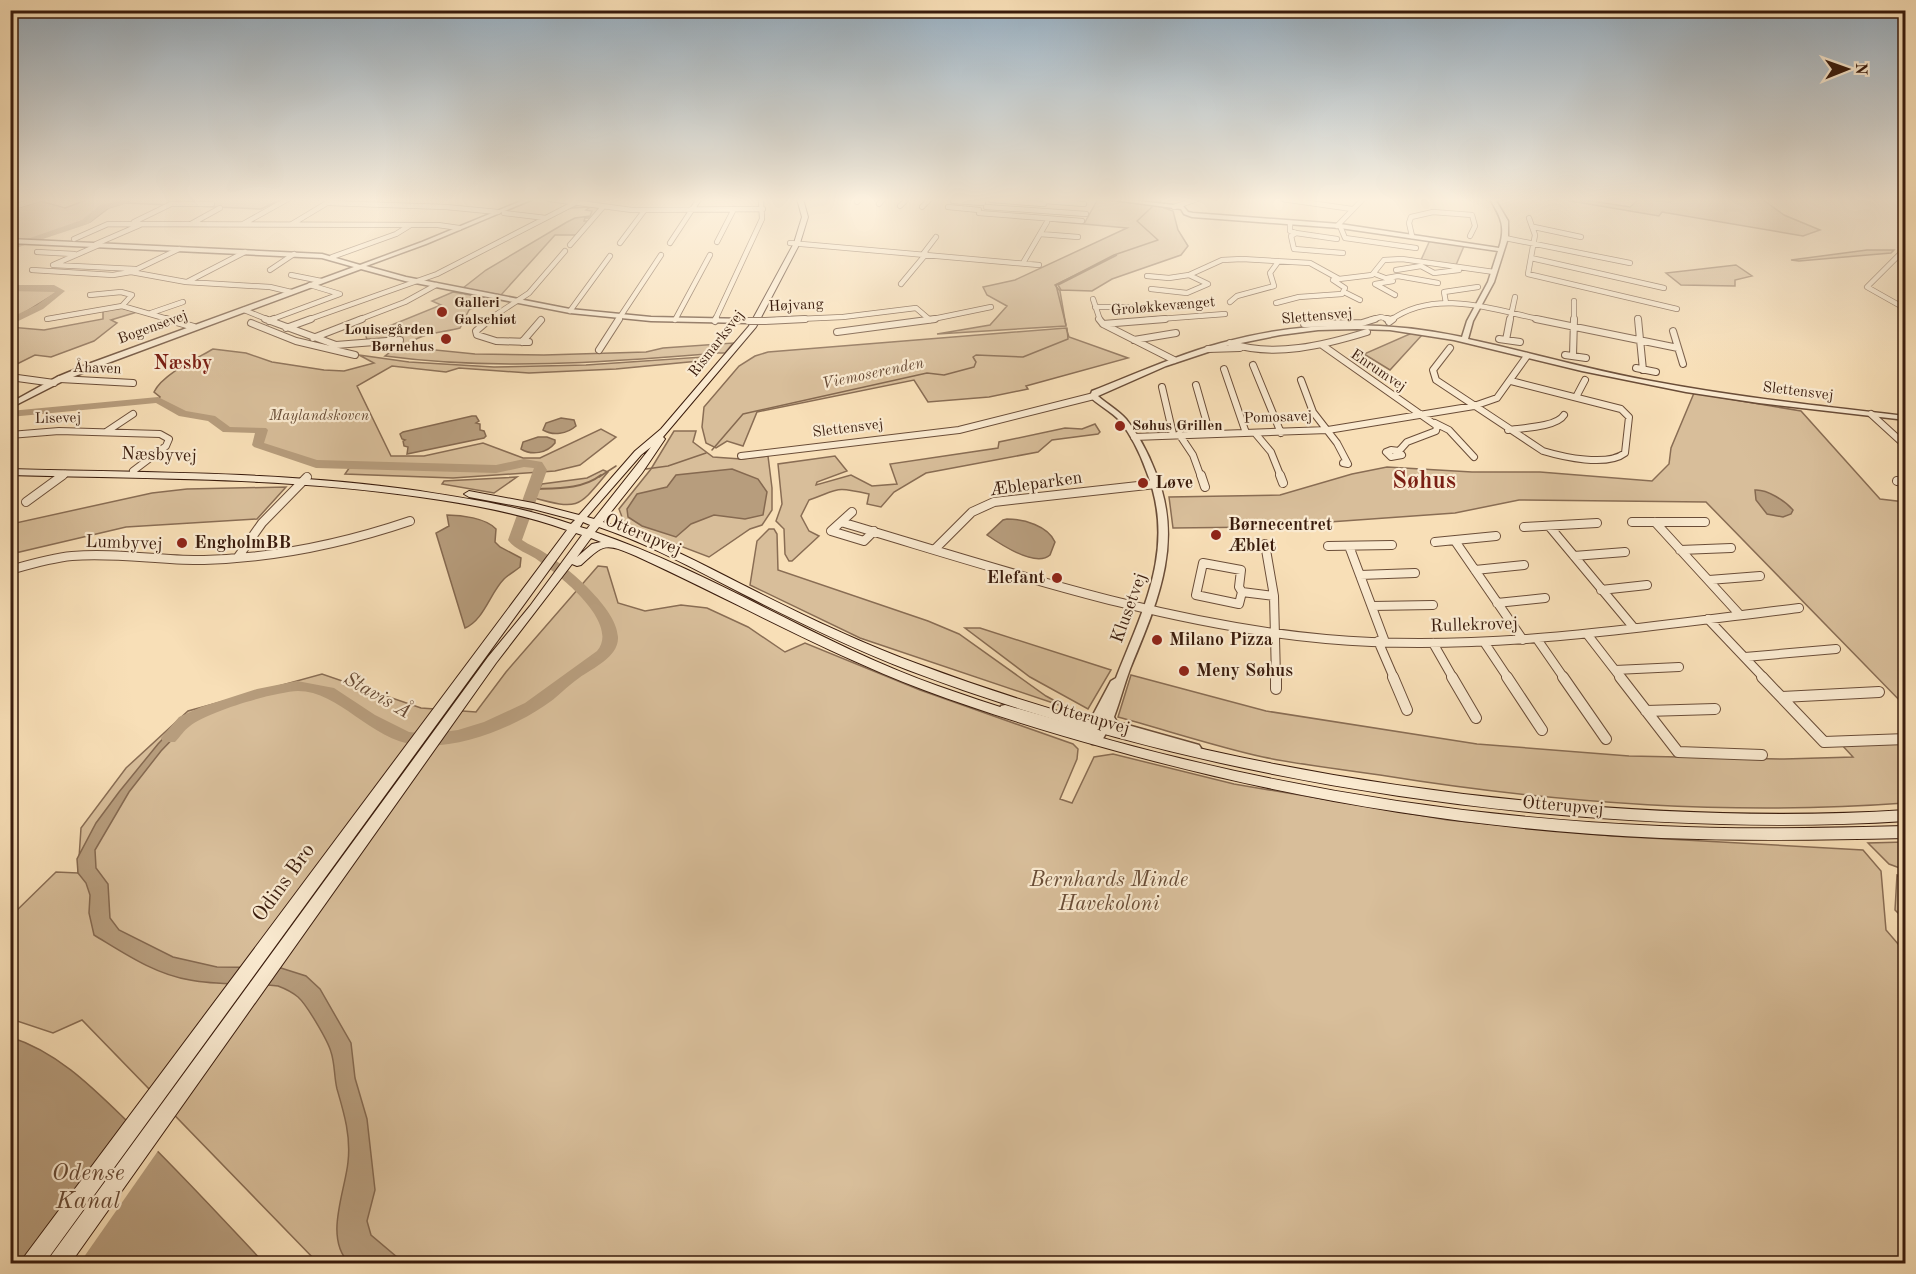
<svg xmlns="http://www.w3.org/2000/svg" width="1916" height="1274" font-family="'Old Standard TT',serif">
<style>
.green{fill:#d8be9a;stroke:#896d54;stroke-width:1.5}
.water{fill:#b79d7d;stroke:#856950;stroke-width:1.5}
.pier{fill:#f8dfb7}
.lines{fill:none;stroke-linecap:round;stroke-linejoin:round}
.stream-far1{stroke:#856950;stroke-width:1.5}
.stream{stroke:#856950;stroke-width:2}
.river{fill:#b79d7d;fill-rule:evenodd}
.minor-far3-casing{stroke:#6a4d38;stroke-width:6}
.minor-far2-casing{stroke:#6a4d38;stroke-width:8}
.minor-far1-casing{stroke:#6a4d38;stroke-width:10}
.minor-casing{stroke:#6a4d38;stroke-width:12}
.tertiary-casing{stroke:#6a4d38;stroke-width:3}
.secondary-casing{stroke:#3a1c0d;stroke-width:2}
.minor-far3{stroke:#faead0;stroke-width:4.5}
.minor-far2{stroke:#faead0;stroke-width:6}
.minor-far1{stroke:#faead0;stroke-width:8}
.minor{stroke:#faead0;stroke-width:10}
.tertiary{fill:#faead0;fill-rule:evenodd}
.secondary{fill:#faead0;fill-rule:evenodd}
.minor-bridge-casing{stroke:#6a4d38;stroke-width:8;stroke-linecap:butt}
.minor-bridge{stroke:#faead0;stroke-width:6}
.poi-dot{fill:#8f2418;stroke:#faead0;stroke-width:2}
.labels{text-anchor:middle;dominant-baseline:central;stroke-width:4.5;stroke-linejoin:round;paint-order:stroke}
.far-poi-label{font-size:15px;font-weight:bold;fill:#3a1c0d;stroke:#faead0;text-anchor:start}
.far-street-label{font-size:15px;fill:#3a1c0d;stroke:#faead0}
.far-park-label{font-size:15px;font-style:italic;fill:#694d37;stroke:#faead0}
.far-water-label{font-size:16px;font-style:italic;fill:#664934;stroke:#faead0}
.street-label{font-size:18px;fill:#3a1c0d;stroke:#faead0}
.poi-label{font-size:18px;font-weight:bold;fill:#3a1c0d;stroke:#faead0;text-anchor:start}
.far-district-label{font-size:20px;font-weight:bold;fill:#7a1f14;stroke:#faead0}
.water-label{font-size:20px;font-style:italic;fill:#664934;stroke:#faead0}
.near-park-label{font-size:21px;font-style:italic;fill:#694d37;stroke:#faead0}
.near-street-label{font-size:21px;fill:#3a1c0d;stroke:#faead0}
.district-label{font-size:24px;font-weight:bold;fill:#7a1f14;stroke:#faead0}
.near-water-label{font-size:24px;font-style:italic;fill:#664934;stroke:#faead0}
</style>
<rect width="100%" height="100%" fill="#f8dfb7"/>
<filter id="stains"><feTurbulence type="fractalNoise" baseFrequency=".00333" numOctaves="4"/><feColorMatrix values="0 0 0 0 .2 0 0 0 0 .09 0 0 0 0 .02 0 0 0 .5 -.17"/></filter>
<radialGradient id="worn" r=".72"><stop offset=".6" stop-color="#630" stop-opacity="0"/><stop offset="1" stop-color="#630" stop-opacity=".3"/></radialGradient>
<path class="green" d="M89,199H282L261,209L125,203L109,208L90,222L34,240H11L10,209L37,200L65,208Z
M1098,199L1159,206L1173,211L1178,230L1188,246L1181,255L1112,279L1092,291L1061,290L1058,285L1117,255L1055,285L1060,291L1066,326L937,334L990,325L1007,306L987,295L983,287L1015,280L1127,228L1051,221L1085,222Z
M1559,199H1579L1630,207L1639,199L1670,202L1673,199H1762L1784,215L1820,230L1803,236L1662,212L1659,216Z
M578,205L599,208L591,218H585L584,221H588L576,235H555L501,295L463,288L486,270L567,222L575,218L590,216L592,211L586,210L590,207L569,208Z
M1430,240L1464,246L1456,265L1421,260Z
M1867,250H1894L1891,253L1799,261L1791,260Z
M1736,265L1752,276L1735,280V286L1681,285L1666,273Z
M11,289L55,290L58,292L11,321V308L15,306L13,299H11Z
M453,292L488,298L469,310L460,328C442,333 420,332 405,347L475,354L544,355L646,352L663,348L733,343L725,353H719C607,362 497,371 385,356L397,347L368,343L365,333L362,332L371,329L377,331L441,305L432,301Z
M122,308L137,312L111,320L117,323L94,341L51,357L35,355L11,367L10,327L44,330L103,319V310Z
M1066,328L1069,337L1128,358L1026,386L1028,389L989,397L928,402L914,380L757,412L743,446L727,441L716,448L706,443L702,427L704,407L739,366L755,356L768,352Z
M1412,333L1422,335L1390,370L1364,354Z
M213,349L246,353L272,362L324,370L344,371L374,363L359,355L409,362L494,367L586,365L702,357L699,361L616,369L529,373L459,368L446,372L392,366L357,386L391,456H424L483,443L523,458H540L601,429L616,437L580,465L555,471L453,478L345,474L352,464H316L289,454L262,448L258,445L262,430H227L211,418L183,414L158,400L160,397L154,392C163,374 196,359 213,349Z
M1694,393L1801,411L1880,499L1905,502V706L1706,502L1519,500L1455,513L1261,527L1173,528L1169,497L1280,495L1352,474L1387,467L1472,472H1540L1652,481L1669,464L1671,448Z
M1095,424L1100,432L1098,434L1052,440L1038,452L926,473L894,492L881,507L867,504L869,494C834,486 840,489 809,500L801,516L809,531L819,536L792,561H789L785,554L784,529L776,521L782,504L778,464L835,456L847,471L817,482L816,485L851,475L872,486L897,484L890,464L998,448L999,442L1065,428L1082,429Z
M674,431H696L693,442L713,457L741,459L768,456L772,488V510L762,525L750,529L709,557L625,525L619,509L651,469Z
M603,470L608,472C578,508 579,510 534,498L542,484L587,478Z
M517,477L494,493L442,484L444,481Z
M286,487L257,519L126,527L11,554V524L152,493L187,489Z
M769,529H774L777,534L778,570L928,621L959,634L1046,696L1068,708L860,638L750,585L757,541Z
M598,566L607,567L618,603L645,611L681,605L707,608L748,627L785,652L805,643L920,690L1073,744L1078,749L1077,759L1060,799L1072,803L1094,757L1113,754L1234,784L1448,820L1612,836L1863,850L1881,871L1886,930L1905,952V1263H318L82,1020L53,1033L11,1019V916L56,872L78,873L81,828L126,768L188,711L322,674L421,708L476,712L506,672Z
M965,628H980L1111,670L1088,709L1030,677Z
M1131,675L1266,711L1477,744L1629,756L1784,759L1853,757L1841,744L1905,743V803C1730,816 1553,803 1380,775C1341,769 1301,765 1263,757C1214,746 1166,730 1118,717Z
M1905,842V870L1889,864L1868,843Z
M1897,875L1905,878V920L1895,910Z"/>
<path class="water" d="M472,416H476L479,421L476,423L480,424V430L484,431L486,436L484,438L407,454L408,447L404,446L403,441L405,440L402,439L400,434L403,432Z
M561,418L574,420L576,426C567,434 553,436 543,430L546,423Z
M538,437H547L555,440V443C547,453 532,456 521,449L523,442Z
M732,469L758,479L767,492L763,515L745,519L714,515L691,524L676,537L642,526L628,517L627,509L637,494L667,487L676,475Z
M1755,490C1767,489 1785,501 1793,510L1791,514L1783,517L1767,514L1756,500Z
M447,515C461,515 486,518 496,529L495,542L500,547L521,558L520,567C515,571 508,575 504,579C490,593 484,620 465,628L436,533L449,526Z
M1007,519C1024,519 1048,526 1055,542L1050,555C1035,568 1000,544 987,535L1003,520Z
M179,722L186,725L161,751L129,792L95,850L96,868L108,884L110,918L119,930L173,957L217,967L281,968L306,976L320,989L351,1043L355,1078L367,1119L375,1190L367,1221L371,1235L404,1263H349C324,1238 345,1192 348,1162C351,1136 344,1113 337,1089C334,1077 335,1064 331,1052C328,1041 307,1005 298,997C292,992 286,989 278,986C249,982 219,986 190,980C154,974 124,953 94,935L89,913L90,895L86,883L78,873L77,859L96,823L119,792L158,744Z
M10,1037C58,1052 93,1088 128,1122C175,1167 219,1215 264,1263H11Z"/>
<path class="pier" d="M128,1118L160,1148L79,1264L20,1263Z"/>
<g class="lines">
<path class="stream-far1" d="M1158,203L1162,199
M1066,325L1056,285L1114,255L1158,240L1137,221L1152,207
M712,450L743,414L927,373L944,375L974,367L976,362L973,357L976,355L1023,357L1068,339L1067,328
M646,469L668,466L706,453
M599,477L616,466"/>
<path class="stream" d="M532,489C554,488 582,490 601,475"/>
<path class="river" d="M129,199H141L106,209L88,224L10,250V245L82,220L100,205Z
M10,285H54L65,291L43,309L10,325V318L37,305L55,292L10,291Z
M158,397L186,411L215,416L230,427L266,428L268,430L264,443L317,460L496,465L524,459L542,462L547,470L522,540C529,545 538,548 545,553C568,568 617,608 618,637C619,657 593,668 579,678C567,686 557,698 544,706C510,729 457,750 416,745C371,740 339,691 298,691C274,692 209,711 190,726C184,730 180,737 175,742H163L161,738L179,717L201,707L257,689L297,681L334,688L375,715L409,732L428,734L458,730L484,722L525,703L597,651C621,623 559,575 539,561C529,553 516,551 508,540L534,468L524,467L496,473L316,468L254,447L252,445L255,433L223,432L208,421L179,416L156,403L10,417V411Z"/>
<g class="minor-far3-casing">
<path id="minor-far3" d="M549,199L632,210L763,209
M1282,199L1352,209
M991,200L1044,204
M953,201L983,203
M1045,201L1084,204
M857,202L860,199
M328,203L446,207L498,212
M879,204L883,199
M900,206L907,199
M922,207L930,199
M948,207L979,210
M986,207L1086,214
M1174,207L1197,199
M10,208L40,199
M504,213L546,218
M979,213L1082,221
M1529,218L1535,235L1528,274L1677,309
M134,222L171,204H212
M1290,223V231L1296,233L1337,239
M191,224L220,208
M243,224L288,199
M292,224L332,200
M1337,226L1363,199
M1340,226L1345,238L1416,248
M1534,227L1581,237
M1296,233L1291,236L1294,249L1343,253
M1040,234L1078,237
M1412,236L1409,223L1411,217L1433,212L1472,215L1475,226L1470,236
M1505,238L1630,263
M74,239L108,224L438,225L459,228
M717,242L734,209
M620,243L644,211
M670,243L699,199
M790,243L1039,265
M96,244L140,225
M99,245L53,265L135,269
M570,245L603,207
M1906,248L1867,287L1906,309
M179,249L131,272L186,282L270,287L291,292
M37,252L74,254
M923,254L936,237
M332,257L396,234L409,226
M1531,258L1664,288
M1023,263L1047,222
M32,270L113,275L131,272
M270,270L294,254
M1396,270L1421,266L1434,273L1459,270
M1375,274L1393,281L1375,284L1395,295
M291,275L321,281
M1147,276L1169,278L1189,275L1222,260L1242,259L1310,263L1339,279L1372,275L1384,260L1402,259L1494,272
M1387,278L1398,276L1438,283
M187,282L245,252
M901,284L926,254
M1151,289L1187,293L1208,284L1189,275
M1344,292L1360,300
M90,295L121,292L132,295L122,306
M1093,299L1100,320
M1230,302L1237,296L1274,286L1270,273L1278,262
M1276,303L1299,297L1342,294L1345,288L1333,280
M1446,303L1444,292L1478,287
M1095,307H1168
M244,310L269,320
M570,311L610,256
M151,313L183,302
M1638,318V320
M47,319L122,306L171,320
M270,320L340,294L310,285
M307,320L437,274L575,203
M358,320L405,302L436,285
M488,320L529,293L565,251
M618,320L661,255
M675,320L710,255
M715,320L762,219L761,199
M776,320L843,317L916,308L930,320
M928,320L991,307
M1146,320L1225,314
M1370,320L1381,317L1391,320
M1391,320C1436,288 1494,310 1543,320
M1510,320L1515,297
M1574,320V301"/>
</g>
<g class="minor-far2-casing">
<path id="minor-far2" d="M166,319L194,327
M265,319L336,345L400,340
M490,319L476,331L477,335L496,341L529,342
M1099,319L1103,324L1165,319
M1387,319L1391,320
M1536,319L1678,348
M1638,319L1643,370
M269,321L274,319
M715,321L716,319
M765,321L805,319
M1389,322L1393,319
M251,323L296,341L355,355
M1103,324L1174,360
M1304,324L1362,323L1375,319
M286,328L311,319
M1673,331L1683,364
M837,332L935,319
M313,338L362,319
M1499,339L1520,342
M1134,340L1176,333
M1506,340L1510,319
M522,342L541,320
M1230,343C1273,358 1325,345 1367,332
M1322,345L1437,426L1436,431L1407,442L1399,451
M1450,348L1433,370L1436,380L1543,451C1563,457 1607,467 1625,453L1629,417L1621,409L1511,381
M1208,349L1240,348
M599,350L619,319
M1565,355L1586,358
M1573,356L1574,319
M1253,365L1281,433
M1636,368L1656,372
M1224,369L1246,433
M10,377L54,383
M60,379L133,383
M1301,380L1313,412L1337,443L1348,464L1343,463
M1196,385L1210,434
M1162,387L1173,434
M1576,397L1585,380
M1871,414L1906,446
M1435,423L1449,430L1474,457
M1508,430C1522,428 1557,427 1564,415
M106,432L133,414
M1255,433L1271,452L1281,477
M1179,434L1193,455L1201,477
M10,435L59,431L160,434L169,439L166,446L133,471
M1134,437L1328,430L1474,406L1497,398L1527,356
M1391,450L1399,451L1402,455L1391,457L1386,452Z
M741,456L959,430L1094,396
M61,477L65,474"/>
</g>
<g class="minor-far1-casing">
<path id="minor-far1" d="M1201,475L1205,487
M1280,475L1283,483
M1897,481L1906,482
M26,502L63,475
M852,512L831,531L864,541L874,531
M841,522C1000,569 1160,624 1326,639C1484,653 1643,627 1799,608
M1632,522H1705
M1655,522L1740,615
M1549,526L1634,628
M1524,527L1597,523
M1455,541L1523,640
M1435,542L1496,536
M1265,544L1274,596L1276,678
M1328,546L1392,545
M1349,546L1385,642
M935,549L972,512L994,502L1156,484
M1680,550L1731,548
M1574,556L1625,552
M238,557L262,523L307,477
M1203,563L1241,570L1239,587L1242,592L1239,604L1196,595Z
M10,570C31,564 51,558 72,556C116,552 161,561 204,560C273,558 345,543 410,521
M1475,570L1524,565
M1360,575L1415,573
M1709,580L1760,576
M1601,590L1647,585
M1242,592L1274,596
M1497,603L1545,598
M1372,606L1433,605
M1708,619L1764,678
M1587,634L1621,678
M1537,639L1564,678
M1378,641L1394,678
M1484,642L1508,678
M1433,643L1453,678
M1745,657L1836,649
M1615,670L1679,667"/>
</g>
<g class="minor-casing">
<path id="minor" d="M1276,677V689
M1393,677L1407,710
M1452,677L1476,718
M1507,677L1542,730
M1563,677L1606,739
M1620,677L1678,752L1762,755
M1762,677L1824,742L1906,739
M1782,697L1879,692
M1646,711L1715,709"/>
</g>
<g class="tertiary-casing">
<path id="tertiary" d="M526,199H533L426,244L366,266L406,277L570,309L651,317L748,319L751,321L748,323L651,321L570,313L405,281L361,269L97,367L63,381L10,408V403L57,377L91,363L354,267L322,258L10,243V239L322,254L360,265L422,242Z
M1107,199H1120L1183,206L1188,212L1193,213L1340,224L1499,248C1506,226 1501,218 1490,199H1495L1508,221V238L1494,282L1473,321L1468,339C1529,352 1589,370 1651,381C1735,397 1820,406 1906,416V420L1759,403L1686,392L1582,371L1454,340L1390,330L1357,329L1318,330L1280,335L1226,346L1166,366L1098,396C1107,404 1118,410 1126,419C1138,434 1148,453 1155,471C1185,542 1157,603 1130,669C1124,685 1120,701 1114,717L1117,722L1199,745L1201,748L1199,751L1195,752L1109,728L1100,744H1092L1090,741L1092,738L1088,735L1084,736L1001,712L999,709L1001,706L1005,705L1086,728L1111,681L1116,678C1144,607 1177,546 1146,470C1140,453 1131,435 1120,421C1112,412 1100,406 1091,398L1090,396L1092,391C1135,374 1177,355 1221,343C1299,321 1383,320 1462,337L1467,321L1488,282L1498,251L1340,228L1192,217L1184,214L1181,209Z"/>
</g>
<g class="secondary-casing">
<path id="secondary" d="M797,199H803L808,217L800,243L756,327L663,437L665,439L642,473L603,522C655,539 702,564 751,589C806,617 861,643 918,664C1118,739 1327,782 1539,802C1661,813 1783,818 1906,810V821C1783,829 1660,824 1538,813C1323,792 1111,747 908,670C851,648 796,621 741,593C694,569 649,544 599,527L595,532C714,573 820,644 938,686C1170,768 1414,816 1660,826C1742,830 1823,828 1906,826V838C1824,840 1742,841 1661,838C1474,830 1286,799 1106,748C1045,731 983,712 924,690C824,652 732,600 636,556C605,543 605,543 581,565L577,566L572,564L496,663L70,1264H47L50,1257L488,657L530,606L582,535L576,533L44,1264H21L24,1257L567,530C520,513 470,504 420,497C285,477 147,479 10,475V469C147,473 285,471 420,491C471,499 523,507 571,524L575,520L533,509L469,497L464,494L469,491L533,503L579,515L635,451L661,429L749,326L794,243L802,217ZM651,447L594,519L587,517L641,455ZM583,522L590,525L587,529L580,527ZM591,538L601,542L592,544L577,557Z"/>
</g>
<use href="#minor-far3" class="minor-far3"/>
<use href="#minor-far2" class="minor-far2"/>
<use href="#minor-far1" class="minor-far1"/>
<use href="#minor" class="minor"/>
<use href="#tertiary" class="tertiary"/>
<use href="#secondary" class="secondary"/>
<g class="minor-bridge-casing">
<path id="minor-bridge" d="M748,321H765"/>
</g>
<use href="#minor-bridge" class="minor-bridge"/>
</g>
<linearGradient id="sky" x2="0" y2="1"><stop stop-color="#94abbd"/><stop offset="0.53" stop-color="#fcf1df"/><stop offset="1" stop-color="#fcf1df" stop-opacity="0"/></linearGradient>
<rect width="1916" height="377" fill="url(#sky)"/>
<g class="poi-dot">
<circle cx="442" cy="312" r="6"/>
<circle cx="446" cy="339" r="6"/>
<circle cx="1120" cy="426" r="6"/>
<circle cx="1143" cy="483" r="6"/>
<circle cx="1216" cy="535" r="6"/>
<circle cx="182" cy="543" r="6"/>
<circle cx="1057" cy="578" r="6"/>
<circle cx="1157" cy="640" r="6"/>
<circle cx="1184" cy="671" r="6"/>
</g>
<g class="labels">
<g class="far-poi-label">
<text x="454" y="303">Galleri<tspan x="454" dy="17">Galschiøt</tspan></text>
<text x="434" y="330" text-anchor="end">Louisegården<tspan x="434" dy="17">Børnehus</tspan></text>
<text x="1132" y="426">Søhus Grillen</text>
</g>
<g class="far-street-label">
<text transform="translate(796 306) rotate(-3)">Højvang</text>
<text transform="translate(1163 307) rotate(-5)">Groløkkevænget</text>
<text transform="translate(1317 317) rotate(-5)">Slettensvej</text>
<text transform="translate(153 328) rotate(-20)">Bogensevej</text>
<text transform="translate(717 344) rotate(-52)">Rismarksvej</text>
<text transform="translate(97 369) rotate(2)">Åhaven</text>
<text transform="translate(1378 371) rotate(34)">Enrumvej</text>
<text transform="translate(1798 392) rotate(7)">Slettensvej</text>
<text transform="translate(1278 418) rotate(-2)">Pomosavej</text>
<text transform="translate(58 419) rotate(-1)">Lisevej</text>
<text transform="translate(848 429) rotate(-7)">Slettensvej</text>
</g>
<g class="far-park-label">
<text x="319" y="416">Maylandskoven</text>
</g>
<g class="far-water-label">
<text transform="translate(873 374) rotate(-12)">Viemoserenden</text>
</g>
<g class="street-label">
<text transform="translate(159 455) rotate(2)">Næsbyvej</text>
<text transform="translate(1036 484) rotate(-8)">Æbleparken</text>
<text transform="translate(643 535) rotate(23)">Otterupvej</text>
<text transform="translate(124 543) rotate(2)">Lumbyvej</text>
<text transform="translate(1129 608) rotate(-70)">Klusetvej</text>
<text transform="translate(1474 625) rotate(-2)">Rullekrovej</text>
<text transform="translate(1090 718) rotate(16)">Otterupvej</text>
<text transform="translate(1563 806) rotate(5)">Otterupvej</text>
</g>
<g class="poi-label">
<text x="1155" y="483">Løve</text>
<text x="1228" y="525">Børnecentret<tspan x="1228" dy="21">Æblet</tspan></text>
<text x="194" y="543">EngholmBB</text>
<text x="1045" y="578" text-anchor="end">Elefant</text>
<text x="1169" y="640">Milano Pizza</text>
<text x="1196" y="671">Meny Søhus</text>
</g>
<g class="far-district-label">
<text x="183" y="364">Næsby</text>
</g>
<g class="water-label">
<text transform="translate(377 696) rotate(30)">Stavis Å</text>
</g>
<g class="near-park-label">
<text x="1109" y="880">Bernhards Minde<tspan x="1109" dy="24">Havekoloni</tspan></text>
</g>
<g class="near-street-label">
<text transform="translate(284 883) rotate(-54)">Odins Bro</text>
</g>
<g class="district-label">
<text x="1424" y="482">Søhus</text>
</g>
<g class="near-water-label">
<text x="88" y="1174">Odense<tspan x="88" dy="28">Kanal</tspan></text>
</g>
</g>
<rect width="1916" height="1274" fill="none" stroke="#f8dfb7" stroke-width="36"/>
<rect x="12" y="12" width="1892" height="1250" fill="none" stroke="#3a1c0d" stroke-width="3"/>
<rect x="18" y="18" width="1880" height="1238" fill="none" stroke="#3a1c0d" stroke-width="1.5"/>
<g transform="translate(1847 69) rotate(89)" stroke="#faead0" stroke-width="4.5" paint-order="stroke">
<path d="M0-4.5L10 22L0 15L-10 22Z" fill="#3a1c0d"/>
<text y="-9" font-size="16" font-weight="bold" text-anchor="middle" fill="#3a1c0d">N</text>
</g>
<rect width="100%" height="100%" filter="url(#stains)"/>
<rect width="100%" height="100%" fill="url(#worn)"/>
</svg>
